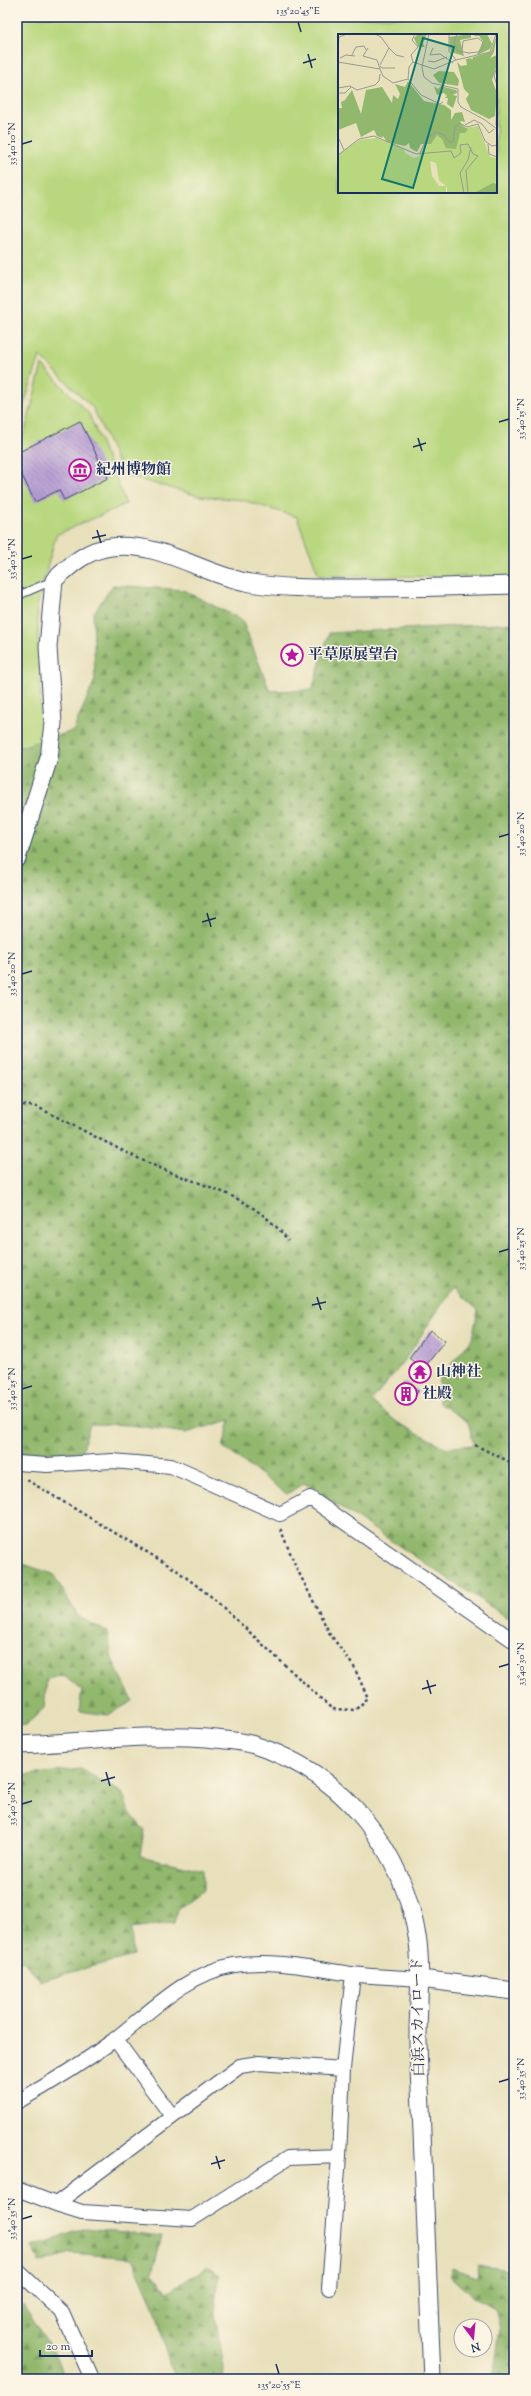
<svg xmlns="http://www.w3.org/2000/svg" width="531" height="2396" font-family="'Sorts Mill Goudy','Noto Serif JP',serif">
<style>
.green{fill:#b8d77e;stroke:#6a836e;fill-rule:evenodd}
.forest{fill:url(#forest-firs);stroke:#567466;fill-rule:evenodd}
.building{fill:url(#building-back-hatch)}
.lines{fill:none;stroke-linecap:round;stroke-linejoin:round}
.service-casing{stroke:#3a4a6c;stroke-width:9}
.minor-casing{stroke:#3a4a6c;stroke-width:16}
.tertiary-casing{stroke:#3a4a6c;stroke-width:19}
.path{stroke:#3a4a6c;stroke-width:2.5;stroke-dasharray:3 3;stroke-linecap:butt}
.service{stroke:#fff;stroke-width:7}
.minor{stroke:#fff;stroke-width:14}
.tertiary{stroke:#fff;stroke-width:17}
.ticks{fill:none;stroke:#1b2f5e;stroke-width:1.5}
.labels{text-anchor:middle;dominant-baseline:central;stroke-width:3;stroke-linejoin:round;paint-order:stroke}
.poi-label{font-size:15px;font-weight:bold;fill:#1b2f5e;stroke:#fcf5e5;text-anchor:start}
.street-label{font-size:15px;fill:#1b2f5e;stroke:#fcf5e5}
.inset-road{fill:none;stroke:#969996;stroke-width:1}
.view{fill:#0f766e;fill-opacity:0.15;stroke:#0f766e;stroke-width:2}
.inset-edge{fill:none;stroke:#1b2f5e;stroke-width:2}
.neatline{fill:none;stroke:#1b2f5e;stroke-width:1.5}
.ticks-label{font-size:10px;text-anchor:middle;fill:#1b2f5e}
</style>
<defs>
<pattern id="forest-firs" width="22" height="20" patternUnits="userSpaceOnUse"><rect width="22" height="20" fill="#92b86d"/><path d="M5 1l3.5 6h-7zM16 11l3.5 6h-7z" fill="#76965d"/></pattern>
<pattern id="building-back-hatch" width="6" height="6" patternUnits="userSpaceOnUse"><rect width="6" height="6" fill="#b49bd3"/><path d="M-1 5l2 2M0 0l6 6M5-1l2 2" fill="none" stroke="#927fae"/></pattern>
</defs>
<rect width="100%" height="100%" fill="#fcf5e5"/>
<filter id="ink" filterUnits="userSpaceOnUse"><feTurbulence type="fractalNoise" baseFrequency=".025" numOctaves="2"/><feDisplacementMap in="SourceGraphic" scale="8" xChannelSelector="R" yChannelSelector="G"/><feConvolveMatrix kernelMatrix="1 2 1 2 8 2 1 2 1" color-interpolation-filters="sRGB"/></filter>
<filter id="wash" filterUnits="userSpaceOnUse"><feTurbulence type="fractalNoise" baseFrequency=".012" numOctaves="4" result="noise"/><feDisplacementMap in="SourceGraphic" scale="16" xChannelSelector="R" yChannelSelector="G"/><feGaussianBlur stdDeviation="0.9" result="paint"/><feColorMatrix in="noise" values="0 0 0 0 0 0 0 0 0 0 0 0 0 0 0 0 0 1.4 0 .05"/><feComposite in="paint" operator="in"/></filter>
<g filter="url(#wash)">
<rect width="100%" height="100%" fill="#e8e0bb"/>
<path class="green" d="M17,17H514V577L319,576L297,517L242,500L199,496L123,475L93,408L40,356L17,425ZM339,35H496V192H339Z
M42,365L89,414L126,504L56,535L37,605L42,747L17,835V441L25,432Z"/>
<path class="forest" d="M113,585L183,590L242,620L270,691L312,690L329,633L514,623V1622L304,1483L287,1494L223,1447L230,1420L186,1433L131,1425L90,1424L82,1452L22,1453L17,1450V748L73,731L95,680L93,614ZM453,1288L478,1310L472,1339L439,1379V1403L468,1422L474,1445L446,1448L397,1422L371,1401L402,1364Z
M23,1564L53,1574L78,1616L107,1632L112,1659L133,1701L108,1715L79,1711L82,1690L64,1675L47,1679L44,1708L26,1725L17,1726V1565Z
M81,1769L122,1793L129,1812L144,1830L140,1856L203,1870V1890L177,1909L174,1923L131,1928L133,1956L40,1980L23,1961L17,1962V1776Z
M86,2228L162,2236L152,2273L168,2292L207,2267L219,2275L215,2313L224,2369L223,2379H177L169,2364L156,2312L132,2258L70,2253L39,2263L32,2247Z
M478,2265L514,2271V2379H493L500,2329L495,2309L475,2298L452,2277V2268L476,2277Z
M23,2305L58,2359L65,2379H17V2313Z"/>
<g id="blocks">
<path class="building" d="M80,421L108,478L64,500L59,490L35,502L17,465V453Z
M430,1330L445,1341L423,1369L409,1358Z
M405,1382L418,1391L409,1406L395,1397Z"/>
</g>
</g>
<g filter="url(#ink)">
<use href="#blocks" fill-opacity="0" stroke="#3a4a6c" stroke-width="1"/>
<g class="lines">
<g class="service-casing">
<path id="service" d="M17,596L52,581"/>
</g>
<g class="minor-casing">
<path id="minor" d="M17,1463L47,1465L112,1461L171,1466L280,1514L310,1498L514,1641
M115,2039L172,2116
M17,2102C51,2083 83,2063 114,2040C150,2012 187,1973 234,1965C273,1959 312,1968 351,1974C374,1977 398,1977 421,1979
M339,2156L343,2069L353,1974
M17,2189L56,2204L82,2212L192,2219L288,2158L339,2156L329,2288
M56,2204L240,2066L259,2063L343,2069
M17,2270L62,2312L92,2379"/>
</g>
<g class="tertiary-casing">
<path id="tertiary" d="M17,858L49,758L53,723L48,647L54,580C71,565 86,550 111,547C161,541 203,575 251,583C286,589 321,588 356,588C409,588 461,587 514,585
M17,1745C80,1743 143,1733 207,1738C222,1740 239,1740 254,1745C344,1773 404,1850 418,1942C422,1974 418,2005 418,2037C418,2061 420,2085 421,2108C425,2198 428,2289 432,2379
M421,1979L514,1991"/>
</g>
<path class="path" d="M17,1104L37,1107C78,1127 118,1150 160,1168C210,1189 252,1195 288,1240
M475,1445L514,1464
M27,1480L175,1569L213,1598L332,1709L355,1710L368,1698L354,1667L330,1634L296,1567L280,1528"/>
<use href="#service" class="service"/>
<use href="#minor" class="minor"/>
<use href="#tertiary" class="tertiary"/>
</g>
</g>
<path class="ticks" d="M298,22L301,32M308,54L312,68M303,63L316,59M22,144L32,141M499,422L509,419M418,438L422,451M413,447L426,443M97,530L101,543M92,538L106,535M22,559L32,556M499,837L509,834M207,913L211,927M202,922L216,918M22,974L32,971M499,1252L509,1249M317,1297L321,1310M312,1305L326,1302M22,1389L32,1386M499,1667L509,1664M427,1680L431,1694M422,1689L436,1685M106,1772L110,1786M101,1781L115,1777M22,1804L32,1801M499,2082L509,2079M216,2156L220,2169M211,2164L225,2160M22,2219L32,2216M276,2364L279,2374"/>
<defs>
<g id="museum-ring" transform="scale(1.15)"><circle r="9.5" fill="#fcf5e5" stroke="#b5179e" stroke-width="1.5"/><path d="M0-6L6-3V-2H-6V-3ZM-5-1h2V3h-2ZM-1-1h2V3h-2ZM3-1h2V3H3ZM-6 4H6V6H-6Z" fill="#b5179e"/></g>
<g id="sight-ring" transform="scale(1.15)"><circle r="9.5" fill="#fcf5e5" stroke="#b5179e" stroke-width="1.5"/><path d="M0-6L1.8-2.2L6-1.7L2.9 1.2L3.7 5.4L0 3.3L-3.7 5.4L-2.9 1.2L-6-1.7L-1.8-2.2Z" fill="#b5179e"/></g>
<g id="temple-ring" transform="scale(1.15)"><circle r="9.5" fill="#fcf5e5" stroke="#b5179e" stroke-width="1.5"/><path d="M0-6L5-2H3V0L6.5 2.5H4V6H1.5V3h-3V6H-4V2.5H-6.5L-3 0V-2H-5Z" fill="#b5179e"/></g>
<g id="building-ring" transform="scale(1.15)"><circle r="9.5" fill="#fcf5e5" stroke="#b5179e" stroke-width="1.5"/><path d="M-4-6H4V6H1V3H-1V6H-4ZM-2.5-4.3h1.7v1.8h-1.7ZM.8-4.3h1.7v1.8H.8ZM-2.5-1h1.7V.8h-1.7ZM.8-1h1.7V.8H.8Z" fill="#b5179e"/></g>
</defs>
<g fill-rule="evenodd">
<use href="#museum-ring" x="80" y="470"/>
<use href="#sight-ring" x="292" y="655"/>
<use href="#temple-ring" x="420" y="1372"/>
<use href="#building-ring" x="406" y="1394"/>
</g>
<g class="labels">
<g class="poi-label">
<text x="96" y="470">紀州博物館</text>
<text x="308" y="655">平草原展望台</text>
<text x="436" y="1372">山神社</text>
<text x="422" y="1394">社殿</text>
</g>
<g class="street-label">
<text transform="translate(419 2017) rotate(-91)">白浜スカイロード</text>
</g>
</g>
<g transform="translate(338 34)">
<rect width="159" height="159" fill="#e8e0bb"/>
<path d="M125,90L128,94L140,92L152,123L159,124L157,159H109V153L101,146L98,129L92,127L94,142L101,152H108V159H0V121L21,106L39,104L66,115L67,119L76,124L81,122L89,104Z" fill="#b8d77e"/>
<path d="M89,0L85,9L87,13H80L76,4L80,0ZM133,0V4L122,6L126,22L113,18L111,3ZM141,0H149L154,10L152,15L139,21L145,7L141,2H135ZM159,0L156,18L152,24L159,21V31L154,46L159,59L157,82L151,85L133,76L128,65L131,60L126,55L119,28L123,32L129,31L128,25L133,24L134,26L135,23L153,18ZM101,37L116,38L121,46L120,52L101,49L95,41ZM70,47L86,67L106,71L113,76V86L117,79L124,78L127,88L122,87L124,92L130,95L127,99H122L118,115L108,114L104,105L99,101L93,110H83L79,118L72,114L71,109L67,112L49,108L45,102L44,104L39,102L36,96L23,103L18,89L0,96V74H4L3,68L7,66L14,56L23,80L28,56L44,53L54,69L55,61L60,65L62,60L57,50L67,53ZM96,52L100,55L103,52L118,56L120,58L115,61L119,62L115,74L109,70L110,64H107L109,62L106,59L99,61ZM155,149L159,150V159H136Z" fill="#92b86d"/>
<path class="inset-road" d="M37,0L43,3L51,14L42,31M91,0L84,33L86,43L94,49L120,55V68L123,73L147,86L159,95M111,0V17L118,26M119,0L116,8L120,17L124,18H126L131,19L140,18L145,14V8L140,4L125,7L124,18M0,14L1,3L9,0M30,14L25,22L39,26L42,35M51,14L58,21L66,23M95,14L92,21L102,20L115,29M14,21L18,13L26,12L28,16M2,24L8,21L17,22M90,27L96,28L109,23M0,28L42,35L45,42L55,49L70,45L71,33L75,28M75,28L96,35L118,26L152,18L158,0M75,28L73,21L80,13L74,6L77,0M42,32L44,34H57M159,33L156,42L159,51M70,45L83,61L102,70L105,68M0,54L12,52L19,56L37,51L41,47L42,40M0,59H7L13,53M127,91L136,86L144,90L151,99L156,95M158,91L159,64M0,103L6,116M150,110L151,120L159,123M82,119L89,104L98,98L106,101L111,108H115L117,94L121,89L129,93L140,90L147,107L154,112L159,111M0,121L21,105L36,102L78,120L113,117L116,124L123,119L122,111L130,110L135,120L140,122L128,136L130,159M126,159L122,139L130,126L133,113"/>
<path class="view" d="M85,4L116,13L75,154L44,145Z"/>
<rect width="159" height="159" class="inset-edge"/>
</g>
<rect width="531" height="2396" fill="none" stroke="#fcf5e5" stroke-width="44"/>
<g transform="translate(473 2338) rotate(164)"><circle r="19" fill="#fcf5e5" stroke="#a2a6af"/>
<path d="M0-3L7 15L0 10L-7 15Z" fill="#b5179e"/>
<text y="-6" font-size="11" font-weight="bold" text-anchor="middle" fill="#1b2f5e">N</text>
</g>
<path d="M40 2350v6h52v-6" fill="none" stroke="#1b2f5e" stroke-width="2"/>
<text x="46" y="2350" font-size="12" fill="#1b2f5e" stroke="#fcf5e5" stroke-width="3" paint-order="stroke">20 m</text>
<rect x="22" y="22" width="487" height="2352" class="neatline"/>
<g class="ticks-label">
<text x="298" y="14">135°20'45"E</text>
<text transform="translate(11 144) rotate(-90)" y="4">33°40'10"N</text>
<text transform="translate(520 419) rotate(-90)" y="4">33°40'15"N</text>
<text transform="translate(11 559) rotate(-90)" y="4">33°40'15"N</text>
<text transform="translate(520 834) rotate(-90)" y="4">33°40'20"N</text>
<text transform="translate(11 974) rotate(-90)" y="4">33°40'20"N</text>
<text transform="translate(520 1249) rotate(-90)" y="4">33°40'25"N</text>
<text transform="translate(11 1389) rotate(-90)" y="4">33°40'25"N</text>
<text transform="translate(520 1664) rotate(-90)" y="4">33°40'30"N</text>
<text transform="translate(11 1804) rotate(-90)" y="4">33°40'30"N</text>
<text transform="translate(520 2079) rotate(-90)" y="4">33°40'35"N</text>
<text transform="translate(11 2219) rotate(-90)" y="4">33°40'35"N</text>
<text x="279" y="2388">135°20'55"E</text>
</g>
</svg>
